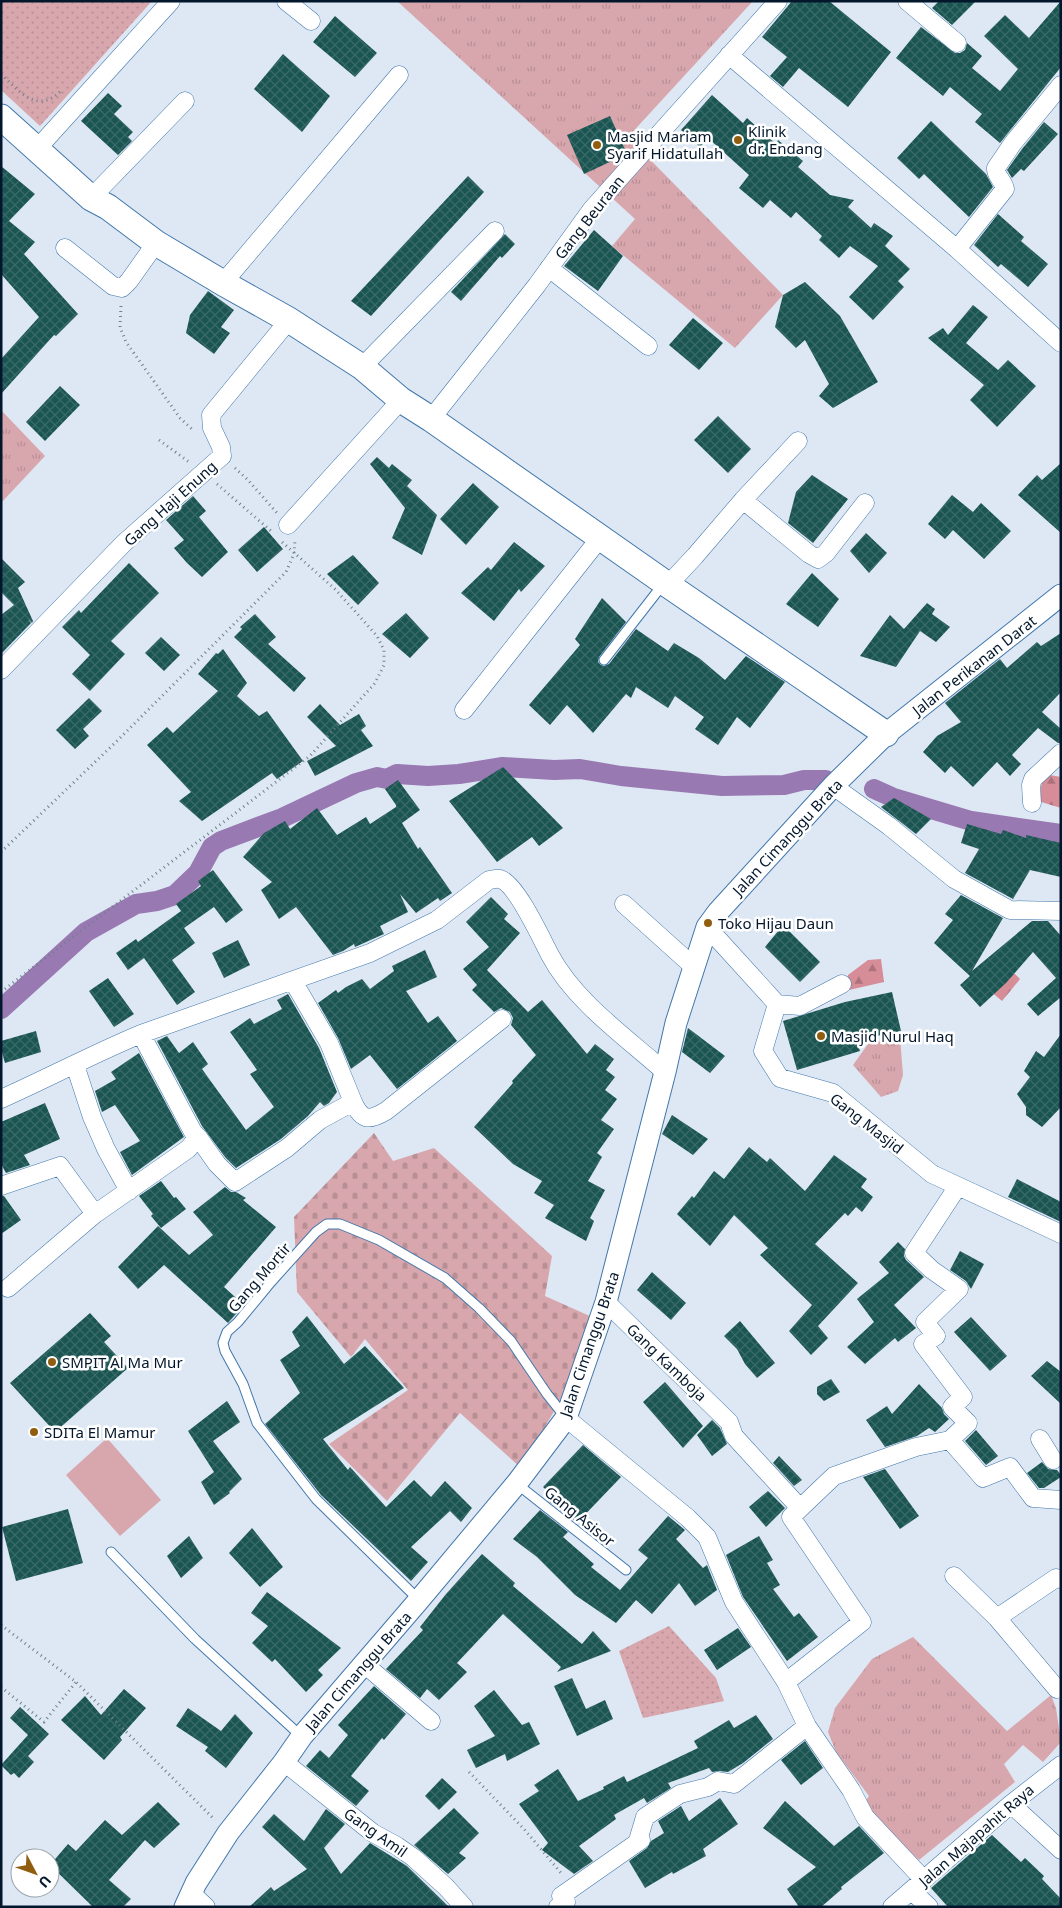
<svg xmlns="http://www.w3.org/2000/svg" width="1062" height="1908" font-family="'Noto Sans',sans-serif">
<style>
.grass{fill:url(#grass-tufts)}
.forest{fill:url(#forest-firs)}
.cemetery{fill:url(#cemetery-stones)}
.park{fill:url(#park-dots)}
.pitch{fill:#d8a7ad}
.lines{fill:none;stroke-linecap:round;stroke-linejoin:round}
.canal{stroke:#9979b1;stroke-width:20}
.building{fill:url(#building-cross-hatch)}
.service-casing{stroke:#4277ab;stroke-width:11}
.minor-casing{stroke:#4277ab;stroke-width:19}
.tertiary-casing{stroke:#4277ab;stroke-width:23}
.secondary-casing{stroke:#4277ab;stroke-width:27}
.path{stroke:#707f90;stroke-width:3;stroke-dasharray:1 4;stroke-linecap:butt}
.service{stroke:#fff;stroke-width:9}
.minor{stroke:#fff;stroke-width:18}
.tertiary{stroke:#fff;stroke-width:21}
.secondary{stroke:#fff;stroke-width:25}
.poi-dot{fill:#915d0f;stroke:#fff;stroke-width:2}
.labels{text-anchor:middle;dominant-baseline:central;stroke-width:5;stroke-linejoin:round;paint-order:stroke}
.poi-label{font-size:15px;fill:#03172c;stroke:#fff;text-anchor:start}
.street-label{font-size:15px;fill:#03172c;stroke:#fff}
</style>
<defs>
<pattern id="grass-tufts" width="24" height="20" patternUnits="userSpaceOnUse" patternTransform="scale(1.25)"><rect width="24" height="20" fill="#d8a7ad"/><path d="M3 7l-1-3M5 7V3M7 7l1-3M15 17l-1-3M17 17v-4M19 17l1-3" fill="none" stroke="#b88f95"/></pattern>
<pattern id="forest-firs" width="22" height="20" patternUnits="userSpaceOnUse" patternTransform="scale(1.25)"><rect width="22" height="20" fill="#d68d98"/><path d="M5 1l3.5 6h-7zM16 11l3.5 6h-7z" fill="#ab727c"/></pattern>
<pattern id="cemetery-stones" width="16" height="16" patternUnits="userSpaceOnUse" patternTransform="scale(1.25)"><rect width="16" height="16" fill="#d8a7ad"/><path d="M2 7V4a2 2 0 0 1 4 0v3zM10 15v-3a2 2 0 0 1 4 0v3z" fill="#b88f95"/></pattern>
<pattern id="park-dots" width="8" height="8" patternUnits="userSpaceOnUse" patternTransform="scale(1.25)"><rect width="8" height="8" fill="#d8a7ad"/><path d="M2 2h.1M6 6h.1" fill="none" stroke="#b88f95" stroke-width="1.8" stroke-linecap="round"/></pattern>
<pattern id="building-cross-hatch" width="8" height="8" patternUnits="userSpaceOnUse" patternTransform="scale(1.25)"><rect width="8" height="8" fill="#1a5552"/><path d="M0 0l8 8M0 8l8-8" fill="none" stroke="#396968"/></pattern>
</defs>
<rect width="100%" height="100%" fill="#dde8f4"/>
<path class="grass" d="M397,1H753L628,137L783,295L735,348L612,246L635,219Z
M1,410L45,456L1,503Z
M900,1037L903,1075L898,1091L881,1097L853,1065L868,1044Z
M913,1637L1007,1731L1051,1695L1056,1708L1061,1742L1043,1762L1023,1745L1004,1764L1015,1782L919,1860L861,1807L869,1796L836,1752L828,1732L835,1708L872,1659Z"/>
<path class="forest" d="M1044,774L1061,777V808L1038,801Z
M881,959L884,982L849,990L848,975L868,960Z
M1003,962L1020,979L1002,1001L983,985Z"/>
<path class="cemetery" d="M374,1133L393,1161L434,1148L552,1256L545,1296L592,1317L567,1389L521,1468L460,1413L387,1501L329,1444L408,1390L365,1339L351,1357L297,1292L294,1217Z"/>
<path class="park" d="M1,1H152L40,126L1,90Z
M669,1626L716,1678L724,1701L643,1718L619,1651Z"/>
<path class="pitch" d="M107,1438L161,1500L120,1536L66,1475Z"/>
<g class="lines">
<path class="canal" d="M874,789L894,798L971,821L1061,834
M1,1009L86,932L136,904L157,901L175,895L198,873L212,847L221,841L282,818L356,783L377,777L387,779L397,774L428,776L459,774L503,767L554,770L580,769L621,776L722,786L784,785L804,780H826"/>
</g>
<path class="building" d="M792,1H829L891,52L848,107L799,68L783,87L770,76L787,57L762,37Z
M939,1H976L952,25L932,8Z
M1061,1V67L1000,143L975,122L982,114L950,87L943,96L896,58L921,27L955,53H960L965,50L967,43L982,56L972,68L1000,91L1018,69L984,36L1005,15L1029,38Z
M335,16L377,53L355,77L313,42Z
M283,54L330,96L302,132L254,89Z
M108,93L122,106L114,114L133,132L128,137L132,141L118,155L81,121Z
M712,95L743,123L747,118L776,144L778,140L803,161L798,167L830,195L854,200L848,207L871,228L874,223L893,236L885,246L910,269L898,281L904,287L873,320L849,297L878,266L850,246L839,258L819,240L822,236L796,212L791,218L770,200L763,208L739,188L749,175L708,138L700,147L681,130Z
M610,116L627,154L584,174L567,135Z
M931,121L986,174L993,187L969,217L924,174L919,179L897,158Z
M1044,122L1058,134L1024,171L1021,169L1012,178L1007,170L1022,149Z
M1,166L35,194L9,221L35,242L24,254L78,314L56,336L54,335L1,394V359L39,317L1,274Z
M468,176L484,192L371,316L351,301Z
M998,214L1024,237L1021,241L1048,264L1028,287L1001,264L998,267L974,245Z
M594,230L623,256L598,291L564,266Z
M505,234L515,244L502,258L500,256L461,301L451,292Z
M805,282L840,316L878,382L833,408L819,396L829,384L805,340L796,348L775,327L783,295Z
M208,291L234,310L221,327L230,333L214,354L186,333L190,315Z
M973,305L988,317L966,343L998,370L1008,360L1036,386L997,427L970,400L984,385L928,338L943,328L948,335Z
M693,318L723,343L699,370L669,345Z
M60,386L80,405L45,441L26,422Z
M718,416L751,449L728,473L694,440Z
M377,457L389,468L392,464L412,480L407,486L437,515L422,555L392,538L405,508L370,464Z
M1061,463V533L1018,495L1037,475L1042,480Z
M812,475L848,499L813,543L788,523L796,492Z
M473,483L499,507L466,545L440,519Z
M952,495L973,512L981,503L1011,531L984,559L953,530L945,539L928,524Z
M193,496L206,511L199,517L228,552L202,577L187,563L174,548L184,540L166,520Z
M264,527L283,549L257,572L238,550Z
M866,533L887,553L869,573L850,551Z
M514,542L545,566L521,592L519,589L494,621L461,593L488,567L491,570Z
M353,555L379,583L358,605L327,574Z
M1,558L25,582L18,588L33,621L32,623L28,619L31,623L1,654V615L14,605L1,592Z
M129,563L159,593L111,641L125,654L90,691L72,674L90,655L62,627L79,610L81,613Z
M812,573L839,599L818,627L786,604Z
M602,598L626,622L599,657L598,662L601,665L604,666L609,664L636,629L668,651L674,643L699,658L725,680L746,656L785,682L750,728L737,717L718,745L695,729L704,717L675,696L668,708L636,687L631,698L626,694L593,733L567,705L550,725L529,705L580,645L575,639Z
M927,603L935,609L932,614L950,627L936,642L920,631L896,667L860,656L890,615L904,629Z
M406,613L429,638L410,658L382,634Z
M255,614L276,637L268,644L306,678L294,692L234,637L242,629L240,627Z
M1061,633V692L1042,712L1061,729V743H1058L1038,728L1012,755L1021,764L1010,776L997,762L973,787L951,766L945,773L923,752L937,736L961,722L945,703L1000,659L1007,668L1037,642L1041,646Z
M161,637L180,655L164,671L145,653Z
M223,649L247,683L237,696L259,716L267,711L303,761L277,779L272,773L202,821L179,801L191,792L147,745L167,727L173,733L218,691L198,674L216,653L218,654Z
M89,698L102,711L83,729L89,736L75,749L56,730Z
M320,704L340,725L359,714L366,726L361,730L373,746L315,776L307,761L336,746L307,717Z
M503,767L563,828L539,846L532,837L497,862L449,801Z
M398,780L420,810L402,823L418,849L420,847L452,893L440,901L438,898L416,913L400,894L408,912L380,926L384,934L355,947L354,944L343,951L333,955L296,907L279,919L261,890L272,882L243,857L264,833L285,821L290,829L317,808L337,835L366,817L370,824L396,807V805L385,789Z
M894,798L931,819L916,834L881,807Z
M967,824L1001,834L1003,830L1026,838V835L1061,843V877L1030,870L1013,899L965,873L979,849L961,843Z
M213,870L243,910L226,923L214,907L184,928L195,943L172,960L195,992L177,1005L144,958L128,970L116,953L136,939L138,942L181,911L176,904L201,886L198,881Z
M961,895L1003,918L972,971L1032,921H1048L1061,936V997L1038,1016L1027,1004L1056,978L1033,952L1006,983L980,1007L960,985L970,976L934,943L953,920L945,914Z
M491,897L508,914L504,919L520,933L487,970L528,1012L542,1000L587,1054L595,1044L614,1059L606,1070L615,1077L605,1090L617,1099L601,1120L614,1129L597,1153L602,1157L588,1181L605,1190L590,1218L594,1221L586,1241L545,1218L554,1205L534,1193L542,1181L513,1164L474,1127L513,1083L512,1081L536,1055L511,1025L513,1018L510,1012L501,1008L494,1012L472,990L477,985L463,969L489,947L466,922Z
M783,925L820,962L800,982L765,947Z
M238,940L250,965L224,978L212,953Z
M425,950L437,977L406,991L428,1023L438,1016L457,1041L397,1089L370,1055L351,1069L338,1038L318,1003L336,990L338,993L346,987L362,979L370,989L394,971L392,966Z
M108,978L134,1014L114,1027L89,991Z
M892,992L901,1031L857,1040L860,1051L797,1070L783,1021L845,1002Z
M288,994L319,1048L337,1092L329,1103L324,1106L320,1102L308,1116L281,1139L236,1168L225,1157L202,1126L157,1041L167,1036L179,1053L193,1042L208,1064L202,1069L246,1130L274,1107L250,1074L257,1070L230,1032L250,1018L254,1024L282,1009L277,1000Z
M688,1028L725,1056L710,1073L682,1052Z
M36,1031L41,1052L5,1063L1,1049V1041Z
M1061,1034V1107L1042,1127L1026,1115V1107L1017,1094L1030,1077L1024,1071L1036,1051L1044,1057Z
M139,1053L184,1137L132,1175L120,1152L140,1141L115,1105L102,1112L95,1091L116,1079L111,1072Z
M45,1103L60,1139L24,1155L30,1165L6,1173L1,1164V1122Z
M672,1115L708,1139L693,1155L662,1134Z
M749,1147L767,1162L770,1158L805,1191L834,1155L867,1179L861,1187L873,1197L862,1212L856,1207L848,1216L845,1213L815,1244L858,1283L818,1326L828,1338L811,1355L789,1331L812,1305L760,1255L768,1248L734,1215L710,1246L677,1214L692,1196L694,1198L714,1171L724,1179Z
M1017,1179L1061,1202V1222L1008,1197Z
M161,1181L174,1198L176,1197L186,1209L161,1228L151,1216L153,1214L139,1196Z
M225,1187L231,1192H236L246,1198L243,1200L276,1227L224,1287L244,1305L228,1323L164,1265L138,1289L118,1267L158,1226L189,1255L213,1235L193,1212Z
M1,1196H4L21,1220L1,1234Z
M898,1242L905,1249L904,1256L906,1260L924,1277L894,1305L916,1328L898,1342L895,1338L865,1364L847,1347L874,1322L857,1299L889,1273L879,1262Z
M960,1251L984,1264L971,1289L966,1281L950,1270Z
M652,1272L686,1303L671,1320L637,1290Z
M90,1313L111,1336L104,1342L128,1368L55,1432L10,1383Z
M307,1316L344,1364L365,1346L404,1388L323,1439L348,1470L350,1467L386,1507L414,1480L431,1497L445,1481L472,1508L461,1522L450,1511L411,1547L428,1562L411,1581L321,1495L265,1424L300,1393L280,1360L300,1346L292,1332Z
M971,1317L1007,1356L990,1371L954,1332Z
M740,1321L775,1363L757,1378L745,1364L737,1349L724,1336Z
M1047,1361L1061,1372V1404L1031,1376Z
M831,1379L840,1392L824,1401L817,1394V1387Z
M665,1382L703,1426L683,1448L643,1402Z
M919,1384L942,1408L944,1414L949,1419L935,1432L929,1428L917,1436L885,1447L866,1420L887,1406L892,1414Z
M227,1401L240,1422L213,1441L242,1479L229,1492L230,1493L214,1505L201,1482L214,1472L188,1431Z
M712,1420L720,1428L727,1444L712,1456L697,1435Z
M976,1430L998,1456L986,1465L965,1441Z
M583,1445L621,1477L577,1523L548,1501L553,1496L543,1487Z
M779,1456L802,1480L794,1486L773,1463Z
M1042,1462L1048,1469L1057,1470L1061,1475V1477L1044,1488H1039L1027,1473Z
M885,1469L919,1516L900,1529L863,1477Z
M768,1491L785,1508L766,1527L749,1507Z
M68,1509L83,1563L16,1581L2,1527Z
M540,1510L568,1532L563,1537L594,1564L591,1567L620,1590L648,1558L638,1550L668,1516L685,1530L676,1539L703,1568L707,1565L717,1590L695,1606L679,1583L652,1614L636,1600L616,1623L575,1595L537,1557L513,1539Z
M252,1528L283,1567L260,1587L229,1553Z
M189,1536L203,1558L181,1578L167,1556Z
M759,1536L773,1560L767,1563L780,1585L773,1589L794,1617L799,1613L818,1637L787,1661L743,1597L726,1555Z
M482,1554L515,1583L513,1586L582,1644L593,1631L611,1651L557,1672L561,1667L503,1614L457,1663L467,1672L439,1700L427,1689L420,1698L386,1669L423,1630L420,1627L446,1594Z
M267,1592L341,1648L318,1670L323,1675L306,1692L275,1659L272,1662L252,1643L268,1626L251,1613Z
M738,1628L751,1647L717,1670L704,1650Z
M572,1678L586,1709L605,1700L613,1719L577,1736L554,1686Z
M374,1686L406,1714L384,1740L382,1738L351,1776L369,1791L356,1806L306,1766L320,1750L329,1758L348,1735L338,1725Z
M124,1689L146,1708L120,1737L122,1740L104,1760L61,1720L85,1696L101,1715Z
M494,1690L522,1725L529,1722L540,1744L507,1761L505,1754L476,1768L467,1750L495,1736L474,1706Z
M20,1707L49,1734L28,1756L34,1762L19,1778L14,1773L11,1775L1,1765L28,1735L10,1718Z
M188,1708L221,1731L235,1714L253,1733L226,1768L205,1751L208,1747L176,1726Z
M756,1715L773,1739L743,1763L728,1772L719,1771L712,1772L709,1768L668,1783L671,1788L647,1803L644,1798L614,1815L616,1819L579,1846L593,1861L574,1874L542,1850L548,1843L519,1804L539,1791L534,1785L558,1769L578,1801L604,1789L603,1787L624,1776L627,1782L698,1748L694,1741L729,1720L734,1728Z
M805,1741L823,1768L801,1785L781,1760Z
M442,1778L457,1792L439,1810L425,1796Z
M720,1798L738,1824L703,1849L706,1856L673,1874L672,1872L645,1888L629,1861L647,1848L651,1841L664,1833L658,1821L681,1806L689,1821Z
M785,1801L834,1846L859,1826L884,1853L841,1887L842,1889L821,1907H799L787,1889L816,1867L763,1828Z
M158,1802L180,1824L154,1848L145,1840L109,1880L131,1899L123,1907H93L50,1865L68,1844L76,1851L105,1820L122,1835Z
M454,1808L479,1833L459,1853L466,1858L448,1874L414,1845Z
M326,1809L345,1824L324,1848L341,1874L370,1843L407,1866L449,1907H249L271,1887L274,1891L307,1869L262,1827L274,1814L304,1841Z
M992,1835L1021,1862L1025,1858L1044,1876L1042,1879L1061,1899V1907H948L931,1888Z"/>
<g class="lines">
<g class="service-casing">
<path id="service" d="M604,660L664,583
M517,1484L626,1570
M111,1552L195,1639L301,1736
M419,1600L316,1499L257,1423L243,1384L225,1351L223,1343L227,1332L238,1322L271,1282L316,1232L327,1224H340L379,1240L445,1278L479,1308L511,1341L547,1394L566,1418"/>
</g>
<g class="minor-casing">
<path id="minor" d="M286,1L311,21
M907,1L957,43
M729,55L957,249L1061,343
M36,150L171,1
M91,198L185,101
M65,248L113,286L122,288L129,281L156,243
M957,249L1005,189C1004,181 995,176 996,168L1013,143L1061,85
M549,268L648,346
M223,283L399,75
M362,367L495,231
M431,419L537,285L592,209L778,1
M743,500L809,554L818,559L826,553L865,503
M288,525L401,400
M668,585L695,556L743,500L798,441
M1,670L124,543L222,456L221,447L212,428L211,415L289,320
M464,710L600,538
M833,786L889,826L954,879L1010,910L1061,911
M1032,803L1031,785L1033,779L1061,753
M624,904L694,967
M707,927L777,1004
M293,981L329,1043L353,1102
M777,1004L763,1051L780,1078L833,1093L932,1174L1061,1234
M777,1004L800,1006L842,984
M75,1065L92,1117L106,1149L129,1191
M1,1099C48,1078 93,1054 141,1034L370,953L437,920L489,880C492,880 497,878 500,879C516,883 542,940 550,955C574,1001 627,1038 665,1072
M198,1137L217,1164L235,1182L287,1148L320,1120L353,1102C362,1121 369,1121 386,1111L502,1019
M1,1186L60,1166L95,1214L8,1288
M95,1214L188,1149L198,1137L193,1132L141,1034
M606,1302L729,1422L734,1436L800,1508
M566,1418L688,1518L707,1537L734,1602L786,1682L807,1726L851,1790L865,1817L924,1880
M1040,1439L1053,1460
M950,1440L968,1423L952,1407L963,1397L923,1344L936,1336L925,1322L959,1289L932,1270L914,1253L958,1186
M954,1576L997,1618L1057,1689
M997,1618L1056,1578L1061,1579
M363,1663L431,1721
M786,1682L862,1622L791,1517L834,1476L916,1447L950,1440L983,1478L1010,1467L1033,1498L1061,1500
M284,1762L373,1833L397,1846L414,1858L446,1887L464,1907
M1011,1804L1061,1850
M912,1891L929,1907
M191,1893L206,1907
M558,1907L566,1902L561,1896L641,1840L639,1837L645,1817L680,1794L708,1787L718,1781L734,1784L807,1726
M892,1907L1011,1804L1061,1765"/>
</g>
<g class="tertiary-casing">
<path id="tertiary" d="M185,1907L196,1883L228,1833L284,1762L302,1736L419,1600L517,1483L566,1418L606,1302L665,1072L676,1023L707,927L718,912L833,786L886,734L1061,595"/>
</g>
<g class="secondary-casing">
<path id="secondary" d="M1,117L91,198L108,207L156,243L223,283L289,320L362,367L401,400L431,419L668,585L886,734"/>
</g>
<path class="path" d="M1,74C20,92 37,115 62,90
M121,306L120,327L126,342L180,418L193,430
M159,440L189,462
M235,468L247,479L277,513
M217,484L271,531
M1,852L116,742L286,572L294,554L295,540
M1,992L310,756L375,683L384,665V650L377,636L336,590L282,542
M1,1625L76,1682L215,1820
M1,1687L44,1722L76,1682
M469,1772L524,1829L561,1873"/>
<use href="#service" class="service"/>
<use href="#minor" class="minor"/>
<use href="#tertiary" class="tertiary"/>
<use href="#secondary" class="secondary"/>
</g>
<g class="poi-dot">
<circle cx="738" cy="140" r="5"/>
<circle cx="597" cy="145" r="5"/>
<circle cx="708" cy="923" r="5"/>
<circle cx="821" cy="1036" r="5"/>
<circle cx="52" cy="1362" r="5"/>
<circle cx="34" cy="1432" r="5"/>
</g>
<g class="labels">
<g class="poi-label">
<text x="748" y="131">Klinik<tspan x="748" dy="17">dr. Endang</tspan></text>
<text x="607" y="136">Masjid Mariam<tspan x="607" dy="17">Syarif Hidatullah</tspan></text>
<text x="718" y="923">Toko Hijau Daun</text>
<text x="831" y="1036">Masjid Nurul Haq</text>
<text x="62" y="1362">SMPIT Al Ma Mur</text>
<text x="44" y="1432">SDITa El Mamur</text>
</g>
<g class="street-label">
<text transform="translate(589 217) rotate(-52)">Gang Beuraan</text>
<text transform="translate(170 503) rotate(-42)">Gang Haji Enung</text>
<text transform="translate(974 665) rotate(-38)">Jalan Perikanan Darat</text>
<text transform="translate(787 837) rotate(-47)">Jalan Cimanggu Brata</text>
<text transform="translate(867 1123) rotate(38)">Gang Masjid</text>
<text transform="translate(259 1277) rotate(-49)">Gang Mortir</text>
<text transform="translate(589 1344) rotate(-71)">Jalan Cimanggu Brata</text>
<text transform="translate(667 1362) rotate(44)">Gang Kamboja</text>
<text transform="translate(580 1516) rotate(39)">Gang Asisor</text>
<text transform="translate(358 1671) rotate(-49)">Jalan Cimanggu Brata</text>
<text transform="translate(376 1832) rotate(35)">Gang Amil</text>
<text transform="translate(976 1835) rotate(-41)">Jalan Majapahit Raya</text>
</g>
</g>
<rect width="1062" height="1908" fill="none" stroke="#03172c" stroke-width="5"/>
<g transform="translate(35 1873) rotate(131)"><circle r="24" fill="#ffffff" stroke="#9aa2ab"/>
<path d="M0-4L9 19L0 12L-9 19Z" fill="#915d0f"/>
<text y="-8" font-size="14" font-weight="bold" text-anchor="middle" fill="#03172c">U</text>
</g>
</svg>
